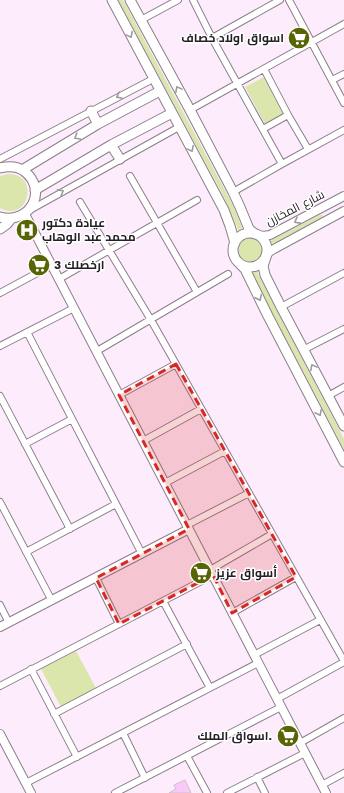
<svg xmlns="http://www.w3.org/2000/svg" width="344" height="793" font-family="'Work Sans',Cairo,sans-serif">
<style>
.green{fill:#dbe6ad}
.building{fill:#fac8f9;stroke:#cebfcd}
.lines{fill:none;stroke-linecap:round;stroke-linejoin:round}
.minor-casing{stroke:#8c7e8b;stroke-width:8}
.tertiary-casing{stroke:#8c7e8b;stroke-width:10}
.secondary-casing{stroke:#8c7e8b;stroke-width:11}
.minor{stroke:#fff;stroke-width:6}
.tertiary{stroke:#fff;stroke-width:8}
.secondary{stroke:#fff;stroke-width:9}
.oneway{stroke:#9d9b9d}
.marked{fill:#d62828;fill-opacity:0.2;stroke:#d62828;stroke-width:3;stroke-dasharray:8 5;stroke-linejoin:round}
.labels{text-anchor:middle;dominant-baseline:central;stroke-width:3;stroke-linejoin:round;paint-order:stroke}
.poi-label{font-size:12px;font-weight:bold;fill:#252025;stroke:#fff;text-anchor:start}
.street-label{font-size:12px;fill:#252025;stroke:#fff}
</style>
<rect width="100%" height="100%" fill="#fdedfc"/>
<path class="green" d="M118,0H123L234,207L242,228L241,231H238V230C229,203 212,176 199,151C172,100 145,50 118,0Z
M264,77L283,114L265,124L245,87Z
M7,174C41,172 29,224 0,208V176Z
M320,215H322L323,217L276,242L270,244V242L272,240Z
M238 250a12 12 0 1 1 24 0a12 12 0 1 1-24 0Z
M257,269L258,274L344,439V449L251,272V270Z
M76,651L96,688L61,707L41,669Z"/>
<path class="building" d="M185,780L191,793H169L176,789L174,785Z"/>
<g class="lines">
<g class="minor-casing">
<path id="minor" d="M193,0L212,38L282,164
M289,0L344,103
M141,20L178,0
M212,38L280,0
M264,69L288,115L308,149
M332,80L344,74
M190,110L344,24
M263,129L288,115
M0,159L153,79
M130,176L197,292
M233,192L282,164L344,130
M80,202L151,320L344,661
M30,210L179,127
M59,279L197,200
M0,293L52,265
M281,307L344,273
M27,332L142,554
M0,346L74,308
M303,350L344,329
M97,351L228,274
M119,395L176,364
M0,396L70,529
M328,396L344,387
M143,441L201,409
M25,444L72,419
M165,483L225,451
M0,502L52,601
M187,525L249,493
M26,552L116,504
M210,570L272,534
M96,578L119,624
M163,601L210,688
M0,605L9,623
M232,613L296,577
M254,655L320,620
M31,669L77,757
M0,686L213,575
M277,699L344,662
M54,714L187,644
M123,733L145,778
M300,743L344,718
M187,756L207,793
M257,777L265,793
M26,783L258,663
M322,785L344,773
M115,793L281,707
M227,793L305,753"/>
</g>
<g class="tertiary-casing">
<path id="tertiary" d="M25,214L326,793
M255,234L263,236L270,235L344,196
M266,257L269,252L274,249L344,211
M0,627L189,529
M0,734L31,793"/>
</g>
<g class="secondary-casing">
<path id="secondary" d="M112,0L224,210L230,226L235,243
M130,0L190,110L233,192L240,207L249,229L255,234
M91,111L98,124
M111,145L120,159
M0,168C8,166 17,166 24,171C49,190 30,225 0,217
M22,170L98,124L160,91
M35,190L111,145L172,113
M0,229L7,224L11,219
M233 250a17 17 0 1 1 34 0a17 17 0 1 1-34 0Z
M266,257L263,266L265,275L281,307L344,426
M240,264L245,269L268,316L344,462"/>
</g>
<use href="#minor" class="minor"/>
<use href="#tertiary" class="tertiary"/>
<use href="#secondary" class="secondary"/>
</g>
<defs><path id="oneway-chevron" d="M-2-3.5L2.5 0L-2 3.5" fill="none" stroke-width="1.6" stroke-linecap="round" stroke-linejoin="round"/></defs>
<g class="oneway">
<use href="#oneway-chevron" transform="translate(130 35) rotate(62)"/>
<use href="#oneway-chevron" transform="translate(178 89) rotate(-118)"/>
<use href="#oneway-chevron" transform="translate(119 96) rotate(153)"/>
<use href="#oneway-chevron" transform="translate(77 137) rotate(149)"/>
<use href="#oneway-chevron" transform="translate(191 149) rotate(62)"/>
<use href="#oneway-chevron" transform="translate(61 192) rotate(-29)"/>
<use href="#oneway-chevron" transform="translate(297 221) rotate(152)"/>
<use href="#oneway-chevron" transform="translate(259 298) rotate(64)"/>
<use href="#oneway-chevron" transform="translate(313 367) rotate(-118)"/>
<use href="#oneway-chevron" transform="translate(319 413) rotate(63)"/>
</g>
<path class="marked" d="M176,364L296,577L232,613L213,575L119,624L96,578L189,529L119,395Z"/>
<defs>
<g id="supermarket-disc" transform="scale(1.15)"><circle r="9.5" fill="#596404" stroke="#fff"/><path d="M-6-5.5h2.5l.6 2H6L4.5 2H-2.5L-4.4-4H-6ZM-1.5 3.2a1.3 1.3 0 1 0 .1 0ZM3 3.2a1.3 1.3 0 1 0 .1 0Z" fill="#fff"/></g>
<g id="hospital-disc" transform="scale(1.15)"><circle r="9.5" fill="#596404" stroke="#fff"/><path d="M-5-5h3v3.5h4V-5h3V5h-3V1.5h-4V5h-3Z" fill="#fff"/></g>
</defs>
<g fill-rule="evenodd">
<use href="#supermarket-disc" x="299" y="38"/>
<use href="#hospital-disc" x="27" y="230"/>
<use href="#supermarket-disc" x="39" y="265"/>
<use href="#supermarket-disc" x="201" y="573"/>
<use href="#supermarket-disc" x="288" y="736"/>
</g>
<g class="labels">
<g class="poi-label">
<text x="284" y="38" text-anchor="end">اسواق اولاد خصاف</text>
<text x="42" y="223">عيادة دكتور<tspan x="42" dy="14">محمد عبد الوهاب</tspan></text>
<text x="54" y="265">ارخصلك 3</text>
<text x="216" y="573">أسواق عزيز</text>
<text x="272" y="736" text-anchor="end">اسواق الملك.</text>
</g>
<g class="street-label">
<text transform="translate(295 208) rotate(-27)">شارع المخازن</text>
</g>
</g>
</svg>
